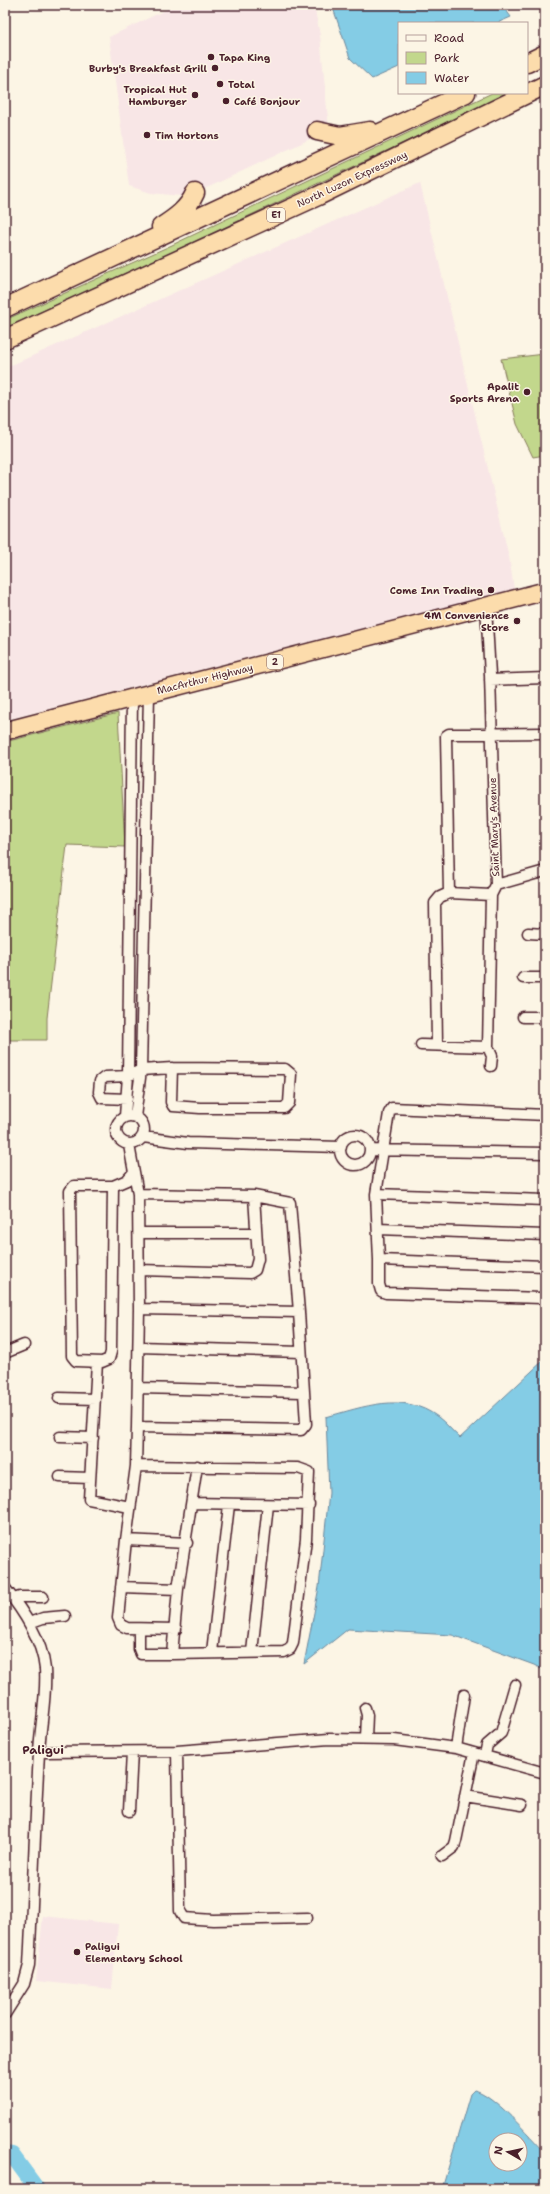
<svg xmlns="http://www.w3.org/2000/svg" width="550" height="2194" font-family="'Shantell Sans',sans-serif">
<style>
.built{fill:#f8e6e6}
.green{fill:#c2d78c;stroke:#867b5c}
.water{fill:#84cce5;stroke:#6d879b;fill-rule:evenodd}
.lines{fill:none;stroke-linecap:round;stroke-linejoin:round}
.river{stroke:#84cce5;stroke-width:16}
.minor-casing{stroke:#4a1f2b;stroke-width:13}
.trunk-casing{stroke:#4a1f2b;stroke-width:20}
.motorway-casing{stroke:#4a1f2b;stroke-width:21}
.minor{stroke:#fcf5e5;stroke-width:10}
.trunk{stroke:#fcdcac;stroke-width:17}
.motorway{stroke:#fcdcac;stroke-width:18}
.poi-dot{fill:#4a1f2b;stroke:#fcf5e5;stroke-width:1.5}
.labels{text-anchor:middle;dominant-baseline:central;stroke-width:3;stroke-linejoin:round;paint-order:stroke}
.shield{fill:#fcf5e5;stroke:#7f5f63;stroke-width:1}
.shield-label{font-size:9px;font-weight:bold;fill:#4a1f2b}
.poi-label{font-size:10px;font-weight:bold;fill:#4a1f2b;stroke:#fcf5e5;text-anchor:start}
.street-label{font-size:10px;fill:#4a1f2b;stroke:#fcf5e5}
.quarter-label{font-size:12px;font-weight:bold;fill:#4a1f2b;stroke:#fcf5e5}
</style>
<rect width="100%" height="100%" fill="#fcf5e5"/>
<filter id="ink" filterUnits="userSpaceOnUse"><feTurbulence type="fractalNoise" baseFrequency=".025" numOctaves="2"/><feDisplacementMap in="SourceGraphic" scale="8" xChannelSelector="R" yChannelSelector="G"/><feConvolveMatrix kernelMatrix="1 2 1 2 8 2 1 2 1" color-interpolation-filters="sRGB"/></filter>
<g filter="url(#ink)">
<path class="built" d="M176,5H314L320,35L329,130L209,187L182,196L151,193L129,186L109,37Z
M420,183L509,557L514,589L5,720V368Z
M43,1916L118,1924L112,1989L36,1981Z"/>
<path class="green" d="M492,93H509L177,250L5,328V320L172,245Z
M545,354V455L533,457L517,424L501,359Z
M118,713L125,847L67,845L47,1018V1040H5V742Z"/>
<path class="water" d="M332,5H502L511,17L497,23H399V67L372,79L350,58Z
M545,1359V1671L534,1665L452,1635L348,1629L304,1664L319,1587L329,1493L326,1417C363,1407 403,1391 438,1417C446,1423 452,1431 460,1438Z
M474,2090C493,2093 530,2137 545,2152V2189H442L470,2094ZM496,2140H520V2164H496Z"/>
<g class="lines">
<path class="river" d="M5,2154L12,2155L37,2189"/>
<g class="minor-casing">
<path id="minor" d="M486,606L490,675L496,885L491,895L488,1047L492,1056L491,1066
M490,680L545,678
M496,885L545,871
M449,893L491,895
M528,933L545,934
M523,978H545
M523,1017H545
M437,1044L435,903L440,897L449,893L446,736L449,734L545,733
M421,1045L488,1047
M127,1099L102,1098L99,1092L100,1081L105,1077L128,1076L141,1070L172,1068L281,1069H285L291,1074L289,1103L284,1108H200L173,1106L171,1102L172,1068
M545,1115L392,1108L389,1113L376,1194L379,1260L545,1266
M116 1130a14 14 0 1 1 28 0a14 14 0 1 1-28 0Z
M125,1116L128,1076L132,698
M135,1117L141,1070L149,694
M340 1150a15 15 0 1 1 30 0a15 15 0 1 1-30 0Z
M143,1137L188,1143L341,1147
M129,1145L138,1194L139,1309L137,1427L301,1430L306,1424L299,1312L290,1203L254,1196L138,1194
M370,1150L545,1153
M113,1186H74L70,1191L72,1356L76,1361L102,1362L109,1359L111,1352L113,1186L127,1180L134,1172
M376,1194L545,1200
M378,1229L545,1235
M139,1233H256
M379,1260V1284L381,1291L386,1293L541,1298L545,1296
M139,1270L250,1273L255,1270L258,1259L254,1196
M139,1309L299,1312
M139,1347L301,1352
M5,1353L24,1345
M97,1362L89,1499L130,1507
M139,1388L303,1392
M59,1398L95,1399
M137,1427L136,1466L298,1468L309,1472L306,1539L293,1643L290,1649L284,1652L172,1654L178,1589L197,1466
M60,1437L93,1438
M136,1466L126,1540L118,1618L121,1625L127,1628L176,1629
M60,1477L90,1478
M192,1503L309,1505
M126,1540L187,1543
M121,1587L178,1589
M5,1588C23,1611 42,1639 45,1669C47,1697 40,1726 39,1753C35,1824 33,1895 29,1965L24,1984L5,2014
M14,1599L20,1597H43
M29,1623L43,1618L65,1616
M139,1629V1649L141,1654H172
M212,1652L229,1505
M252,1652L268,1505
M365,1708L367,1715L366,1739
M456,1748L464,1695
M177,1751L180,1911L184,1918L213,1920L307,1918
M39,1752L177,1751L329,1739L394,1740L456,1748L545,1773
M485,1755L487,1745L501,1733L515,1685
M465,1796L522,1805
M129,1811L132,1752
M442,1856L454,1847L456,1841L474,1753"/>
</g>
<g class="trunk-casing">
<path id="trunk" d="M5,731L545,591"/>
</g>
<g class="motorway-casing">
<path id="motorway" d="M527,63L545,54
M317,131L340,136L370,131
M161,227C175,218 188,209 195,193
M5,308L466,93
M5,339L318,196L545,85"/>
</g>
<use href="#minor" class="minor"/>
<use href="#trunk" class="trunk"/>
<use href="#motorway" class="motorway"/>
</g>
</g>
<g class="poi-dot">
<circle cx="211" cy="57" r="4"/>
<circle cx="215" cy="68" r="4"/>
<circle cx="220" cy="84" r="4"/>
<circle cx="195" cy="95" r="4"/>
<circle cx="226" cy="101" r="4"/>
<circle cx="147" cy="135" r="4"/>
<circle cx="527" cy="392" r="4"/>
<circle cx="491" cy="590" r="4"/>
<circle cx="517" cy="621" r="4"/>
<circle cx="77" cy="1952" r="4"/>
</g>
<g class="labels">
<g class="shield">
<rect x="267" y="208" width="18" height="14" rx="3"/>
<rect x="267" y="655" width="16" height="14" rx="3"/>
</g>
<g class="shield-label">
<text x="276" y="215">E1</text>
<text x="275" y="662">2</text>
</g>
<g class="poi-label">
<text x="219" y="57">Tapa King</text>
<text x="207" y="68" text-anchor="end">Burby's Breakfast Grill</text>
<text x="228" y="84">Total</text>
<text x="187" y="89" text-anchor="end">Tropical Hut<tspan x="187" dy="12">Hamburger</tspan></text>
<text x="234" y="101">Café Bonjour</text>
<text x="155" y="135">Tim Hortons</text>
<text x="519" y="386" text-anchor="end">Apalit<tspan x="519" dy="12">Sports Arena</tspan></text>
<text x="483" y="590" text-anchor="end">Come Inn Trading</text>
<text x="509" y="615" text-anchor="end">4M Convenience<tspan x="509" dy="12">Store</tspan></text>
<text x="85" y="1946">Paligui<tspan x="85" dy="12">Elementary School</tspan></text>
</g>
<g class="street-label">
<text transform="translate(352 179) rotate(-25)">North Luzon Expressway</text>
<text transform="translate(205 679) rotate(-14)">MacArthur Highway</text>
<text transform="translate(494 827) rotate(-92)">Saint Mary's Avenue</text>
</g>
<g class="quarter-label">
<text x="43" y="1750">Paligui</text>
</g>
</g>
<rect width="550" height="2194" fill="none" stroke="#fcf5e5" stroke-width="20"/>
<rect x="10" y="10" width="530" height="2174" fill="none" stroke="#4a1f2b" stroke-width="1.5" filter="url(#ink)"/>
<rect x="398" y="22" width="130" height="72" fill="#fcf5e5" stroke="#b59f9b"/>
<rect x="406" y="35" width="20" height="6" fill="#fcf5e5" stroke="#b59f9b"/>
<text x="434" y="42" font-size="12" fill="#4a1f2b">Road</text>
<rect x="406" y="52" width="20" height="12" fill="#c2d78c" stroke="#b59f9b"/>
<text x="434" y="62" font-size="12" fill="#4a1f2b">Park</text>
<rect x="406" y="72" width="20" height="12" fill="#84cce5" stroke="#b59f9b"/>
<text x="434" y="82" font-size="12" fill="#4a1f2b">Water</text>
<g transform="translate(508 2152) rotate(279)"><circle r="19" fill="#fcf5e5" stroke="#b59f9b"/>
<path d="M0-3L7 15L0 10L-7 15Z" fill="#4a1f2b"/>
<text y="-6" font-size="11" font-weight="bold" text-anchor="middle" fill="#4a1f2b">N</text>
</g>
</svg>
